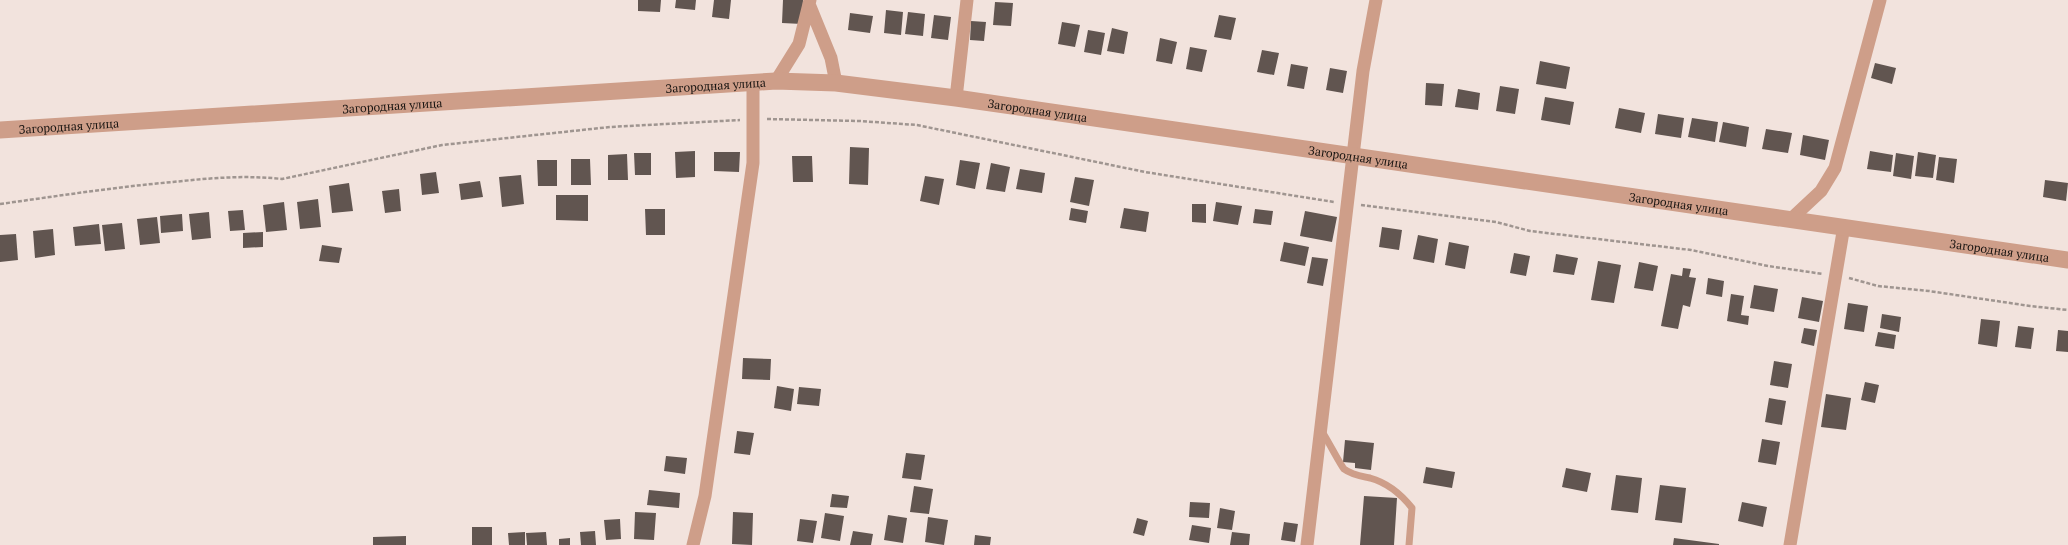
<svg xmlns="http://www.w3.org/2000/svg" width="2068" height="545" font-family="'PT Serif',serif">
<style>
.building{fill:#615550}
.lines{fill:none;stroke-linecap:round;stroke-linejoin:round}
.path{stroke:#9f9590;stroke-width:2.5;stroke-dasharray:4 2;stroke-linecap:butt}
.service{stroke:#ce9e89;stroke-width:7}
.minor{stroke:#ce9e89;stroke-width:13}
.tertiary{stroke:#ce9e89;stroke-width:17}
.labels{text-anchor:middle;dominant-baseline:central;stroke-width:4;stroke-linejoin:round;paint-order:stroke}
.street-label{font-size:12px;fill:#181411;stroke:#f2e3dd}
</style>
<rect width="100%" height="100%" fill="#f2e3dd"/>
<path class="building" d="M638,0H661L660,12L638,11Z
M676,0H696L695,10L675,8Z
M714,0H731L729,19L712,17Z
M783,0H803L802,24L782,23Z
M995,2L1013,3L1011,26L993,25Z
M886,10L903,12L901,35L884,33Z
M908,12L925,14L923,36L905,34Z
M850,13L873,16L870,33L848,30Z
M934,15L951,17L948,40L931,38Z
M1219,15L1236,18L1231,40L1214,37Z
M971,21L986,22L984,41L970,40Z
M1062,22L1080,25L1075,47L1058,44Z
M1112,28L1128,32L1124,54L1107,51Z
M1088,30L1105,33L1101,55L1084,52Z
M1160,38L1177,42L1172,64L1156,61Z
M1190,47L1207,50L1202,72L1186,69Z
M1262,50L1279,53L1274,75L1257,72Z
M1540,61L1570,67L1566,89L1536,84Z
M1875,63L1896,68L1892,84L1871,78Z
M1291,64L1308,67L1304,89L1287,86Z
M1330,68L1347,71L1343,93L1326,90Z
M1426,83L1444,84L1442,106L1425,105Z
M1500,86L1519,89L1515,114L1496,111Z
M1458,89L1480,93L1478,110L1455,107Z
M1545,97L1574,102L1570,125L1541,120Z
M1619,108L1645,113L1641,133L1615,128Z
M1658,114L1684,118L1681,138L1655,134Z
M1692,118L1718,122L1715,142L1688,137Z
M1723,122L1749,127L1746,147L1719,142Z
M1766,129L1792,133L1788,153L1762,149Z
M1803,135L1829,140L1825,160L1800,155Z
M850,147L869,148L868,185L849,184Z
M695,151V177L676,178L675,152Z
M1870,151L1893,155L1891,172L1867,169Z
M714,152H740L739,172L714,171Z
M1918,152L1936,155L1933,178L1915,176Z
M634,153H651V175H635Z
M1896,153L1914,156L1911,179L1893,176Z
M627,154L628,180H608V155Z
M792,156H812L813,182H793Z
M1939,157L1957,159L1954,183L1936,180Z
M571,159H590L591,185H571Z
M537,160H557V186H538Z
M960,160L980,163L975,189L956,185Z
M991,163L1010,167L1005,192L986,189Z
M1020,169L1045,173L1042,193L1016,189Z
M436,172L439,193L422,195L420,174Z
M521,175L524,204L502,207L499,177Z
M925,176L944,179L939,205L920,201Z
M1075,177L1094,180L1089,206L1070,202Z
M2045,180L2068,183L2066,201L2043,197Z
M480,181L483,197L461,200L459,184Z
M349,183L353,211L332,213L329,186Z
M399,189L401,211L385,213L382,191Z
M556,195H588V221L556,220Z
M318,199L321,227L300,229L297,202Z
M284,202L287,230L266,232L263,205Z
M1216,202L1242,206L1238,225L1213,221Z
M1192,204H1206V223L1192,222Z
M1071,208L1088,211L1086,223L1069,220Z
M1124,208L1149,212L1146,232L1120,228Z
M645,209H665V235H646Z
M1255,209L1273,211L1271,225L1253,223Z
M243,210L245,230L230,231L228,211Z
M1305,211L1337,217L1332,242L1300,236Z
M209,212L211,238L192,240L189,214Z
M182,214L183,231L161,233L160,216Z
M157,217L160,243L140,245L137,219Z
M122,223L125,249L105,251L102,225Z
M99,224L101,244L75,246L73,227Z
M1382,227L1402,230L1399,250L1379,247Z
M53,229L55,255L35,258L33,231Z
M263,232V247L243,248V233Z
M16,234L18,260L0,262V235Z
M1418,235L1438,239L1434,263L1413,259Z
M1284,242L1309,247L1305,266L1280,261Z
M1449,242L1469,246L1465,269L1445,265Z
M322,245L342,248L339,263L319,261Z
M1514,253L1530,256L1526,276L1510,273Z
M1556,254L1578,258L1574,275L1553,272Z
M1312,257L1328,259L1323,286L1307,283Z
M1598,261L1621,265L1614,303L1591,300Z
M1639,262L1658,266L1653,291L1634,288Z
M1683,268L1691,269L1689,277L1696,278L1690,307L1683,305L1678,329L1661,326L1671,274L1682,276Z
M1708,278L1724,281L1722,297L1706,294Z
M1754,285L1778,289L1774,312L1750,308Z
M1731,294L1744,296L1741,315L1749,316L1748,325L1727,321Z
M1802,297L1823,301L1819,322L1798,318Z
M1848,303L1868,306L1864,332L1844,329Z
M1882,314L1901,317L1899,332L1880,328Z
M1981,319L2000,321L1997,347L1978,344Z
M2018,326L2034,328L2031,349L2015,347Z
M1804,328L1817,330L1814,346L1801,343Z
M2058,330L2068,331V352L2056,351Z
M1878,332L1896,335L1894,349L1875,346Z
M743,358L771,359L770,380L742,379Z
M1774,361L1792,364L1788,388L1770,385Z
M1865,382L1879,385L1875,403L1861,400Z
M777,386L794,389L791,411L774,408Z
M799,387L821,389L819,406L797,404Z
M1826,394L1851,398L1846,430L1821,427Z
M1769,398L1786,401L1782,425L1765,422Z
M737,431L754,433L750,455L734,453Z
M1762,439L1780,442L1776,465L1758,462Z
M1345,440L1374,443L1371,470L1355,468V463L1343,462Z
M906,453L925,455L921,480L902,478Z
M666,456L687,458L685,474L664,471Z
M1426,467L1455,472L1452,488L1423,483Z
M1566,468L1591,473L1587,492L1562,487Z
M1616,475L1642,478L1638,513L1611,510Z
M1660,485L1686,488L1682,523L1655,520Z
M914,486L933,489L929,514L910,512Z
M649,490L680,493L679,508L647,505Z
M832,494L849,496L847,508L830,507Z
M1364,496L1397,498L1394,545H1360Z
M1190,502L1210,503L1209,518L1189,517Z
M1742,502L1767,507L1763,527L1738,521Z
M1220,508L1235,511L1232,530L1217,528Z
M635,512L656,513L654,540L634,539Z
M733,512L753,513L752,545L732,544Z
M825,513L844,516L840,541L821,538Z
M888,515L907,518L903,543L884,540Z
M928,517L948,520L944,545L925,542Z
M1137,518L1148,521L1144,536L1133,533Z
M620,519L621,539L606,540L604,520Z
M800,519L817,521L813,543L797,541Z
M1284,522L1298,524L1295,542L1281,540Z
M1192,525L1211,528L1209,543L1189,540Z
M472,527H492V545H472Z
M595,531L596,545H581L580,532Z
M853,531L873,534L871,545H850Z
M525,532V545H509L508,533Z
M546,532L547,545H527L526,533Z
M1232,532L1250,534L1249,545H1230Z
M975,535L991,537L990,545H974Z
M406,536V545H373V537Z
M570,538V545H559V539Z
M1674,538L1719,544V545H1673Z"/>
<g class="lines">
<path class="path" d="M767,119L860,121L917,125L1145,172L1334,202
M0,204C58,196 115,187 173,182C210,178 245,175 282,179L442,145L610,127L740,120
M1361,205L1496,222L1530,231L1691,250L1768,266L1823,274
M1849,278L1878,286L1929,291L2030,306L2068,310"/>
<path class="service" d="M1321,430C1326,437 1341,466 1344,469C1352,475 1361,476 1370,478C1388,483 1401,494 1412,508L1409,545"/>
<path class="minor" d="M809,4L831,58L836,83
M776,81L799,44L810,0
M956,98L967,0
M1791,219L1821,191L1835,168L1880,0
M693,545L705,496L753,163V83
M1307,545L1363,71L1376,0
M1790,545L1844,226"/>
<path class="tertiary" id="s1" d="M0,130L776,81L836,83L956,98L2068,260"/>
</g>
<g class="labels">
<g class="street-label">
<text stroke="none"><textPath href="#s1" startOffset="717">Загородная улица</textPath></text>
<text stroke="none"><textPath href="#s1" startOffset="393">Загородная улица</textPath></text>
<text stroke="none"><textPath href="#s1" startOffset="1041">Загородная улица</textPath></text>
<text stroke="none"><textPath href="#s1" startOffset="69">Загородная улица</textPath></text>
<text stroke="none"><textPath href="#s1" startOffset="1365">Загородная улица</textPath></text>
<text stroke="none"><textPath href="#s1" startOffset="1689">Загородная улица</textPath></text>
<text stroke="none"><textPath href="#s1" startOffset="2013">Загородная улица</textPath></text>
</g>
</g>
</svg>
